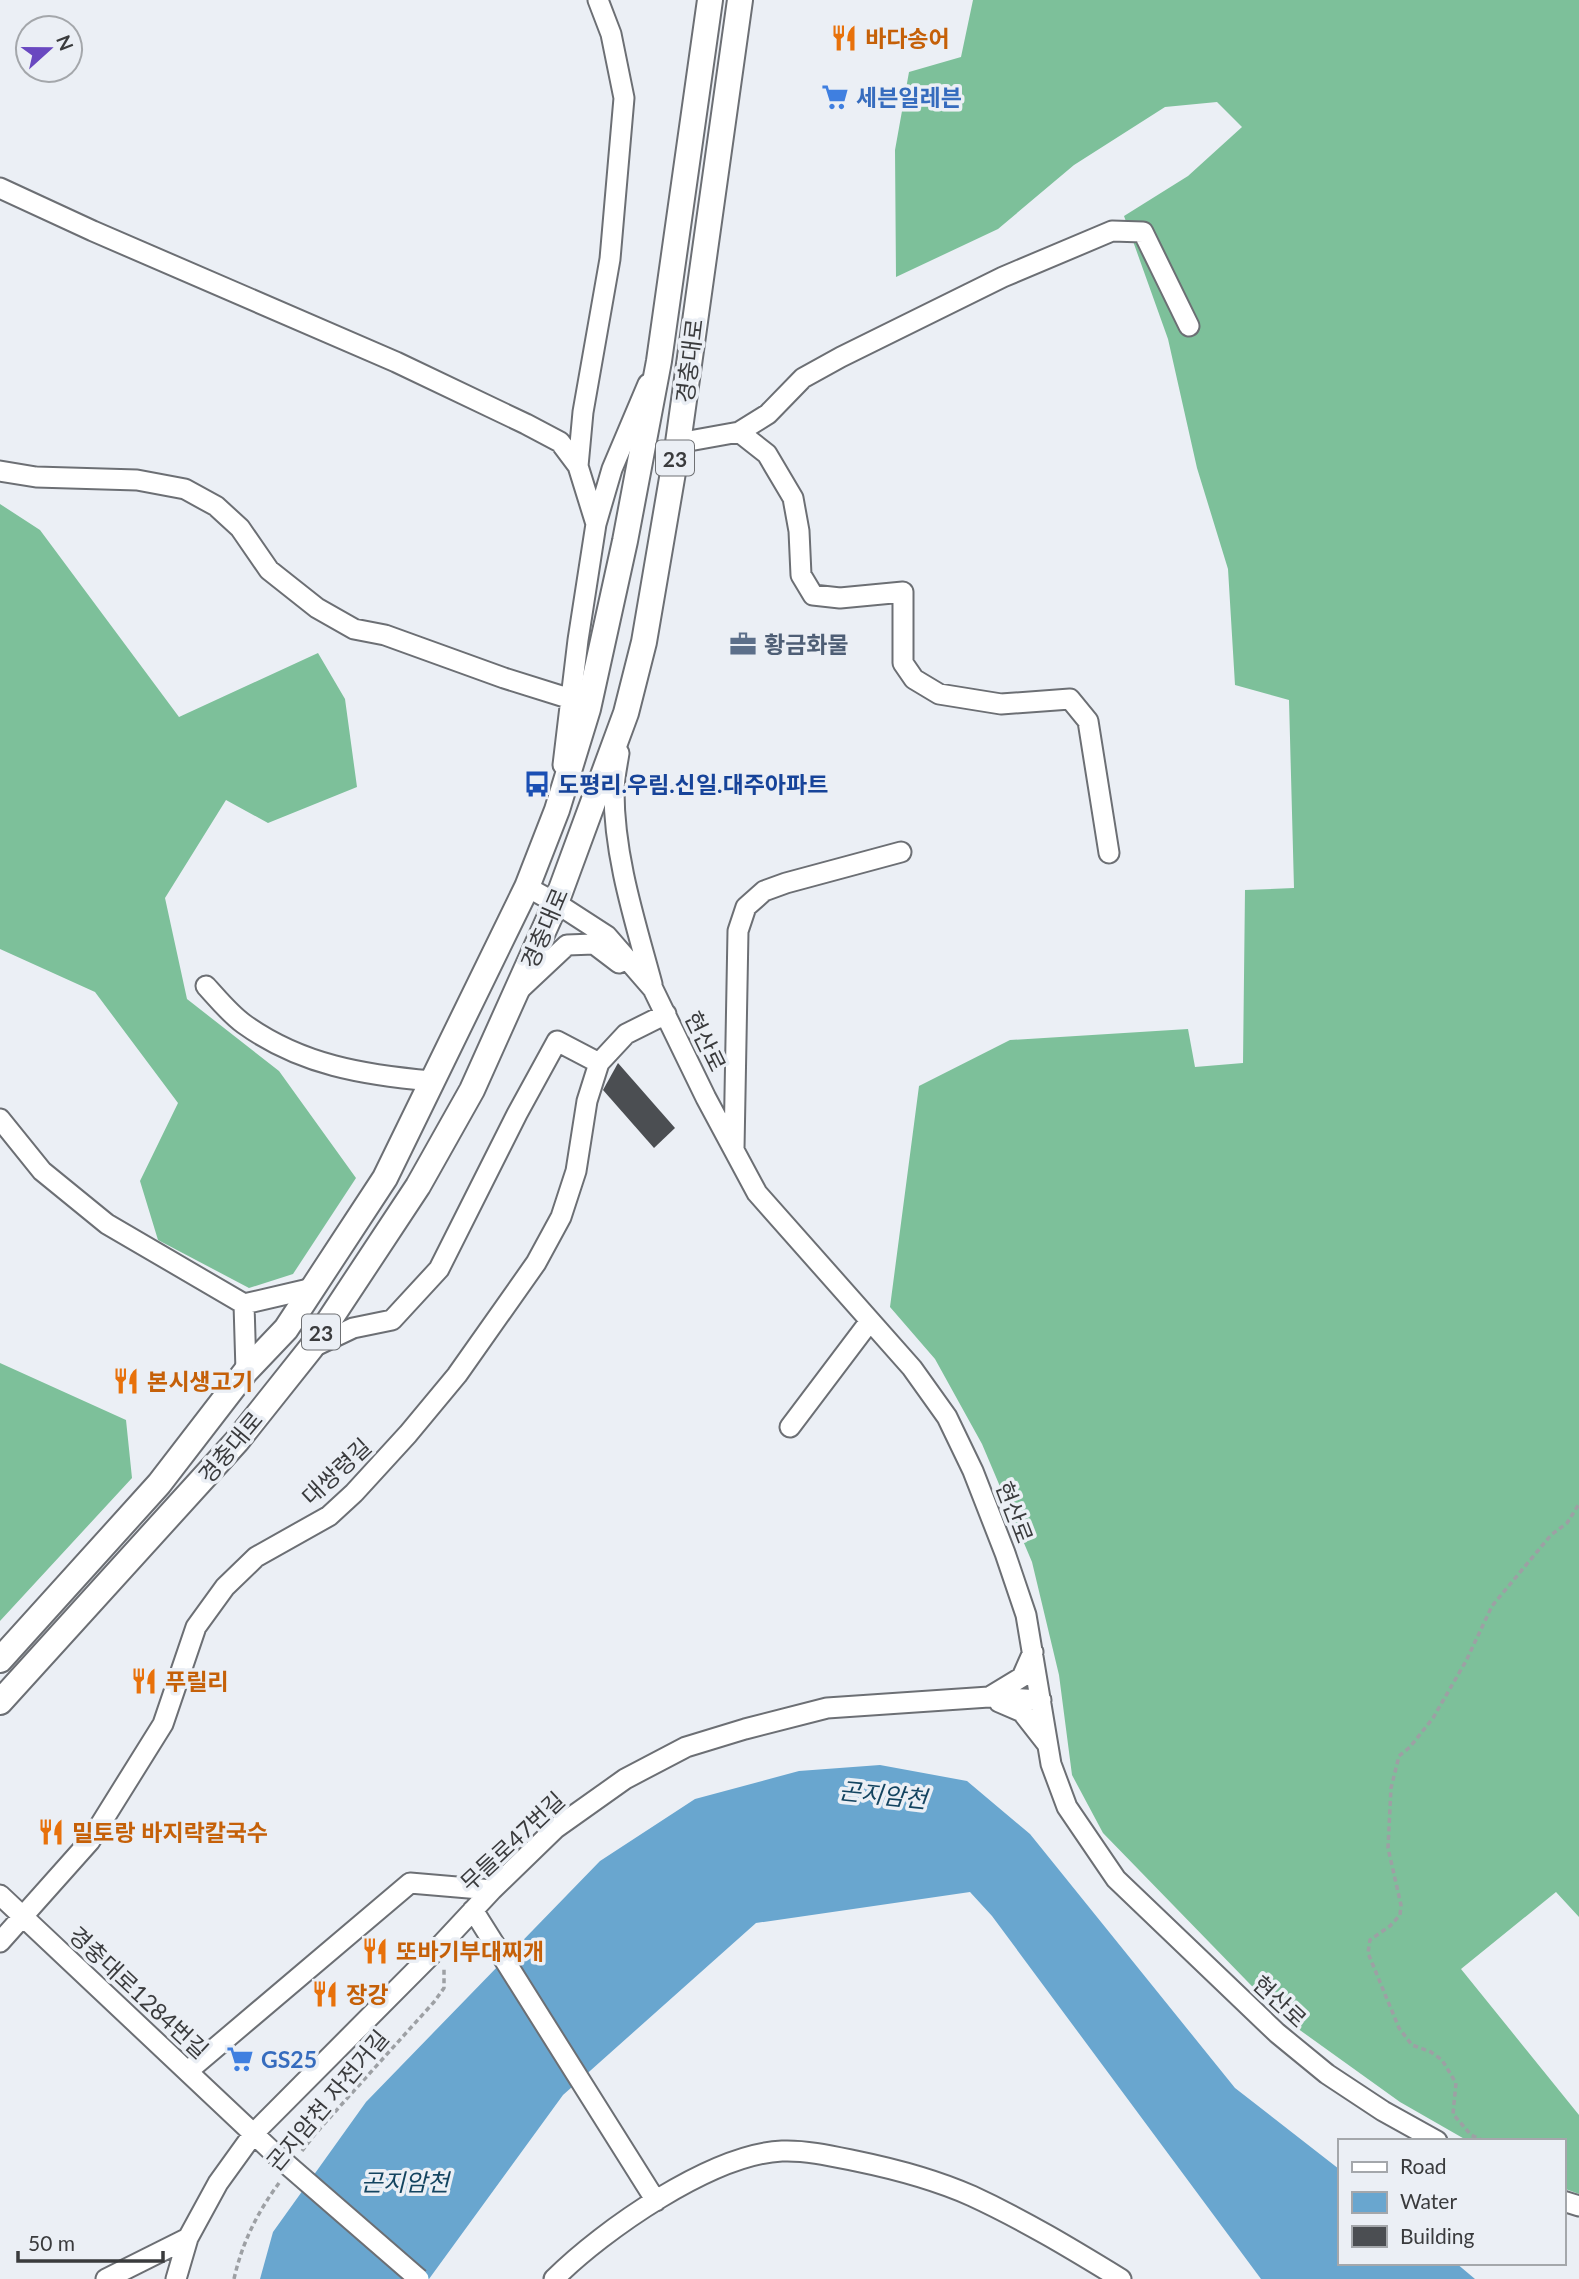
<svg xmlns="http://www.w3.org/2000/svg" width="1579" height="2279" font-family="Lato,'Noto Sans KR',sans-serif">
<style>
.forest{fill:#7dc09a}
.water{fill:#69a6cf}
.building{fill:#4b4e52}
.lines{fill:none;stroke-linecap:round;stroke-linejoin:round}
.minor-casing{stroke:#6c6f74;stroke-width:23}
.major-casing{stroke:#6c6f74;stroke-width:28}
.path{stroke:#9da0a4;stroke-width:3.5;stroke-dasharray:5 3.5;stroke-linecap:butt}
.minor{stroke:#fff;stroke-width:19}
.major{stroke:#fff;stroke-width:24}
.minor-bridge-casing{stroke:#6c6f74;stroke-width:23;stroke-linecap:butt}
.minor-bridge{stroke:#fff;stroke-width:19}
.labels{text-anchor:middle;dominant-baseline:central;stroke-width:7;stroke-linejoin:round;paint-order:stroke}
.shield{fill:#ebeff5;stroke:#6f7174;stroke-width:2}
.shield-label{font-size:21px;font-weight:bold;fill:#3a3b3d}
.food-label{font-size:23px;font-weight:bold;fill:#c56008;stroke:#ebeff5;text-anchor:start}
.shop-label{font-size:23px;font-weight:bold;fill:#366cbe;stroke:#ebeff5;text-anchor:start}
.street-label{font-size:23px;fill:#3a3b3d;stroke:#ebeff5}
.service-label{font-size:23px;font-weight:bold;fill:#4e5e75;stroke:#ebeff5;text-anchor:start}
.transit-label{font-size:23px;font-weight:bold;fill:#164399;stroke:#ebeff5;text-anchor:start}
.water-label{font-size:24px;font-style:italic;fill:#134460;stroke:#ebeff5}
</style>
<rect width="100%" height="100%" fill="#ebeff5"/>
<path class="forest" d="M973,0H1579V1917L1556,1892L1461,1969L1579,2115V2194L1563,2188V2141H1468L1400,2102L1283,2018L1103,1833L1072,1775L1059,1675L1032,1562L982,1444L935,1359L890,1307L919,1086L1010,1040L1188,1029L1195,1067L1243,1063L1245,890L1294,888L1289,700L1235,685L1228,569L1197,468L1168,339L1124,216L1188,176L1242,127L1217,102L1165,107L1074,165L998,229L896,277L895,150L909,72L961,57Z
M0,504L40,530L179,717L318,653L345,699L357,787L268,823L226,800L165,898L187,999L279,1071L356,1178L293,1274L249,1288L158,1240L140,1181L178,1103L95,992L0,949Z
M0,1363L126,1420L132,1478L0,1621Z"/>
<path class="water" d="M880,1765L967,1781L1030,1834L1235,2088L1339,2169V2263H1456L1475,2279H1261L992,1916L970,1892L756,1923L563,2095L429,2279H260L273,2232L366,2102L600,1861L695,1799L799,1771Z"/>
<path class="building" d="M618,1063L675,1128L654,1148L603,1090Z"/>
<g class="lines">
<g class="minor-casing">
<path id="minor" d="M0,188L93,231L396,362L526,424L560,442L578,466L596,524
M739,432L767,454L793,498L799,531L801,575L813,595L840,598L903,592V663L914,679L939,694L1001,704L1070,699L1088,721L1109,853
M678,443L739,432L768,414L803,378L841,357L1003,277L1112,231L1143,232L1189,326
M578,466L583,412L610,259L624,98L611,34L598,0
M0,471L36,477L137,480L185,489L216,506L240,528L269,570L317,608L354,629L385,635L504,678L571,699
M619,753C617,766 614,779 614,791C614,857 635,921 652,984
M563,765L578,640L596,524L612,469L648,384
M527,887L556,903L607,936L653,989L706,1098L757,1193L912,1368L947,1417L973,1471L1005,1553L1026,1615L1051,1764L1067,1807L1116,1879L1277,2033L1327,2074L1383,2111L1437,2141
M206,986C218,999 230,1014 244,1024C301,1065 364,1075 432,1081
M519,990L567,945L594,944L619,963
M0,1119L42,1171L107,1224L244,1304L313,1288
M734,1149L738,931L746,907L764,891L786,883L901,852
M244,1304L246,1371
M311,1348L353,1328L392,1320L439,1269L517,1114L557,1041L599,1063
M790,1427L870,1321
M989,1697L1022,1677L1033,1652
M999,1702L1022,1712L1047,1744
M0,1895L275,2154
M473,1910L656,2201
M0,1942L90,1841L163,1724L196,1627L225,1587L256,1557L329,1516L354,1493L408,1434L457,1375L536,1263L561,1217L576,1171L587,1101L599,1063L626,1034L666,1014
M188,2071L410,1883L492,1890
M1563,2201L1579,2206
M106,2279L188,2238
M176,2279L188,2238L218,2183L254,2133L437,1949L492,1890L556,1828L625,1779L686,1747L745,1729L827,1708L989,1697L1041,1700
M554,2279C603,2230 712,2154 782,2151C806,2150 832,2156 856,2161C895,2169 936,2180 972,2196C1024,2220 1072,2249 1121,2279"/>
</g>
<g class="major-casing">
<path id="major" d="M0,1660L159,1484L246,1371L286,1329L385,1178L527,887L557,810L588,709L625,541L659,361L710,0
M0,1702L237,1441L311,1348L418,1186L472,1090L556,903L626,713L644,642L678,443L740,0"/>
</g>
<path class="path" d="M1484,2141L1471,2135L1453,2114L1456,2083L1442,2060L1431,2052L1412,2045L1399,2028L1368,1953L1370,1940L1390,1926L1400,1915L1401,1905L1388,1848L1391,1788L1399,1756L1410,1747L1433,1718L1466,1661L1492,1606L1551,1535L1567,1523L1579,1504
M302,2151L315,2134L434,2002L444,1988V1967
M234,2279C242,2243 257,2213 279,2183"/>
<use href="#minor" class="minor"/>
<use href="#major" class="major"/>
<g class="minor-bridge-casing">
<path id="minor-bridge" d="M275,2154L419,2279"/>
</g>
<use href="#minor-bridge" class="minor-bridge"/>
</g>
<defs>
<g id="restaurant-bare" transform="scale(2.1)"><path d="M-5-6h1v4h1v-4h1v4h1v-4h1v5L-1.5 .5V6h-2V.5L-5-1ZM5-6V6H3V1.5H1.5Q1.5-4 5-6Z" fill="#e8710a" stroke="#ebeff5" stroke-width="2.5" paint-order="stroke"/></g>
<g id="supermarket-bare" transform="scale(2.1)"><path d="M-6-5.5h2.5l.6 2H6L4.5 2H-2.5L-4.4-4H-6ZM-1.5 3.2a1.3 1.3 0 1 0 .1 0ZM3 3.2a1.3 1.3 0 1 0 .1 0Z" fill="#3f7fe0" stroke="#ebeff5" stroke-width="2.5" paint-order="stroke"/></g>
<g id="office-bare" transform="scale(2.1)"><path d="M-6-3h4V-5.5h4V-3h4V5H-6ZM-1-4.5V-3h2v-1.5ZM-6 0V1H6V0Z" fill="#5c6f8a" stroke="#ebeff5" stroke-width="2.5" paint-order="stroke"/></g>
<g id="bus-bare" transform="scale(2.1)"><path d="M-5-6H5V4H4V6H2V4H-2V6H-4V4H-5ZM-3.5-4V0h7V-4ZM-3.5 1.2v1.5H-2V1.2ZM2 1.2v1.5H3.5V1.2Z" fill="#1a4fb4" stroke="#ebeff5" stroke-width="2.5" paint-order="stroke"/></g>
</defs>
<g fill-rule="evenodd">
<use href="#restaurant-bare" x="844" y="38"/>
<use href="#supermarket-bare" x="835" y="97"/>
<use href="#office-bare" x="743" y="644"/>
<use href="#bus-bare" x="537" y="784"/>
<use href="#restaurant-bare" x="126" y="1381"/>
<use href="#restaurant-bare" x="144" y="1681"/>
<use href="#restaurant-bare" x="51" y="1832"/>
<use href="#restaurant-bare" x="375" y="1951"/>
<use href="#restaurant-bare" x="325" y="1994"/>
<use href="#supermarket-bare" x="240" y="2059"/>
</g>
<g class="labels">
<g class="shield">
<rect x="656" y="440.5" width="38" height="35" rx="5"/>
<rect x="302" y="1314.5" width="38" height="35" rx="5"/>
</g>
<g class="shield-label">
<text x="675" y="458">23</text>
<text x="321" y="1332">23</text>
</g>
<g class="food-label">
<text x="865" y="38">바다송어</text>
<text x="147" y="1381">본시생고기</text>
<text x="165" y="1681">푸릴리</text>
<text x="72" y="1832">밀토랑 바지락칼국수</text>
<text x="396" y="1951">또바기부대찌개</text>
<text x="346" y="1994">장강</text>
</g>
<g class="shop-label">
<text x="856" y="97">세븐일레븐</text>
<text x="261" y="2059">GS25</text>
</g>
<g class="street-label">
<text transform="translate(689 361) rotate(-83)">경충대로</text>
<text transform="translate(544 928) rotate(-67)">경충대로</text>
<text transform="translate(706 1041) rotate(64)">현산로</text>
<text transform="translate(230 1447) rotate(-50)">경충대로</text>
<text transform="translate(336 1471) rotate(-43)">대쌍령길</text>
<text transform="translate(1015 1512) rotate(69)">현산로</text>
<text transform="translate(512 1841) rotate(-43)">무들로47번길</text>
<text transform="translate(139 1992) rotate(43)">경충대로1284번길</text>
<text transform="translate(1280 2001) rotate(43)">현산로</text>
<text transform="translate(327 2100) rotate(-50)">곤지암천 자전거길</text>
</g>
<g class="service-label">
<text x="764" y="644">황금화물</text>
</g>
<g class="transit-label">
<text x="558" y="784">도평리.우림.신일.대주아파트</text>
</g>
<g class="water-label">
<text transform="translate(883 1794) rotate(6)">곤지암천</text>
<text x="405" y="2181">곤지암천</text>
</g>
</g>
<rect x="1338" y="2139" width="228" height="126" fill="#ebeff5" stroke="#a4a7ab" stroke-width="2"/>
<rect x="1352" y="2162" width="35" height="10" fill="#ffffff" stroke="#a4a7ab" stroke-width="2"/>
<text x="1400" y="2174" font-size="21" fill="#3a3b3d">Road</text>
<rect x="1352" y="2192" width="35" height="21" fill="#69a6cf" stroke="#a4a7ab" stroke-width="2"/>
<text x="1400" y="2209" font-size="21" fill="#3a3b3d">Water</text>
<rect x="1352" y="2226" width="35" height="21" fill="#4b4e52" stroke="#a4a7ab" stroke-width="2"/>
<text x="1400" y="2244" font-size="21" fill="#3a3b3d">Building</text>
<g transform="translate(49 49) rotate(69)"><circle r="33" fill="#ebeff5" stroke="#a4a7ab" stroke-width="2"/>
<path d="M0-5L12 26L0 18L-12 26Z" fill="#6948c0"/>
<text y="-10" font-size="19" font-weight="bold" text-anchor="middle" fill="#3a3b3d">N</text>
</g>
<path d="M18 2251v10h145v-10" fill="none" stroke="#3a3b3d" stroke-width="3.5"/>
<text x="28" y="2251" font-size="21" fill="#3a3b3d" stroke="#ebeff5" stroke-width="5" paint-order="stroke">50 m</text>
</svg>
